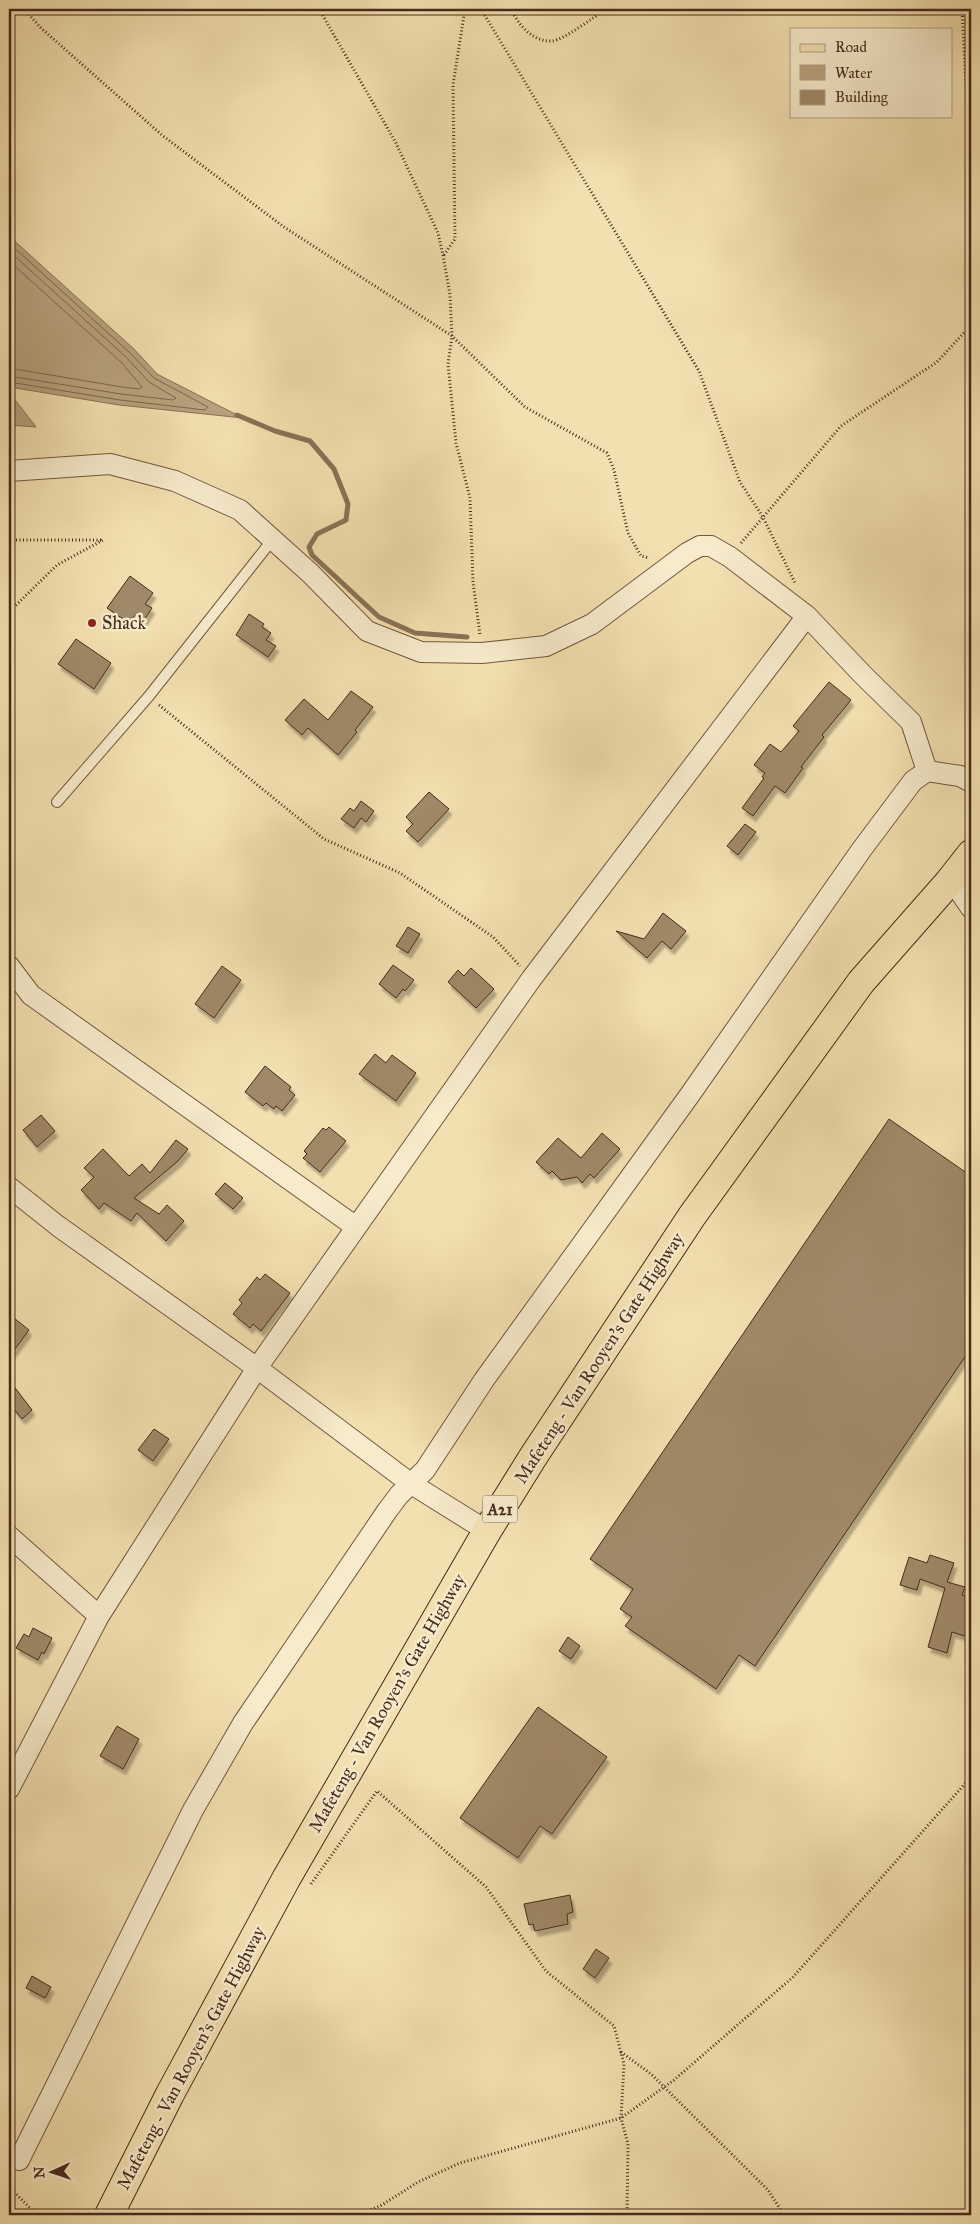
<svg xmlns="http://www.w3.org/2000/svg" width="980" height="2224" font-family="'IM FELL Great Primer',serif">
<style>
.water{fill:#b8a27d;stroke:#8a7256}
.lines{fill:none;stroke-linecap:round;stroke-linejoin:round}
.shore{stroke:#7f664c;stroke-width:1}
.stream{stroke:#8a7256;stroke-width:5}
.building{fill:#a08968;stroke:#462a1b;filter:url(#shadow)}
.lane-casing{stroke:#715840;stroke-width:12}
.street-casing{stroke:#715840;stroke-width:22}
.primary-casing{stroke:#462a1b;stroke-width:30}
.path{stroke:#462a1b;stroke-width:3;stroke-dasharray:1 2.5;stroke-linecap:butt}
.lane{stroke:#f7ebcc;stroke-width:10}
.street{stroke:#f7ebcc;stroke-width:20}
.primary{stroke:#f3e0b0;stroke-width:28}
.poi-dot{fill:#8f2418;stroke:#f7ebcc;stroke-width:2}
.labels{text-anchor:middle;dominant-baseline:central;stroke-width:5;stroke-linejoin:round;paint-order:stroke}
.shield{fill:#f7ebcc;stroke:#7b6450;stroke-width:1}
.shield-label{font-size:16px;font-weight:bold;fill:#462a1b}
.poi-label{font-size:18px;fill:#462a1b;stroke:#f7ebcc;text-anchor:start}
.street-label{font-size:18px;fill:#462a1b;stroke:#f7ebcc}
</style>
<defs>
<filter id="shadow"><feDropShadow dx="3" dy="5.5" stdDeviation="1" flood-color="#0004"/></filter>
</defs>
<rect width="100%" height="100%" fill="#f3e0b0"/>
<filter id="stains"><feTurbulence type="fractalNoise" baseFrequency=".004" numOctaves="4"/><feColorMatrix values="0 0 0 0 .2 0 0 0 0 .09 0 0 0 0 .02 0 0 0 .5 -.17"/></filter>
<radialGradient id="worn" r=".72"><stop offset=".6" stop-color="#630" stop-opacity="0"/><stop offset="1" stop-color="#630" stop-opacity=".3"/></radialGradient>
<path class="water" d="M9,236L134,349L157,374L243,418L119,405L9,387Z
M9,392L36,427L9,425Z"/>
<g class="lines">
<path class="shore" d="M9,243L130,353L154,378L208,407L205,410L120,400L9,382
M9,251L126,357L149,382L176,398L173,400L121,394L9,376
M9,261L121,362L142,387L139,389L122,387L9,368"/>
<path class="stream" d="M237,415L275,431L310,441L334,469L348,504L346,520L317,534L309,547L312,555L379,617L415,633L467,637"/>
</g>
<path class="building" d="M130,576L153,593L145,604L152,608L144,620L136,614L129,623L107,608Z
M249,614L264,624L262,627L271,633L266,640L276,646L268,657L236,635Z
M76,639L111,663L94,689L58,664Z
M829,682L851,700L822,735L824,737L801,767L803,768L785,793L775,786L753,816L742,808L764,778L762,777L765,773L754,765L770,744L781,752L799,731L793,726Z
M351,691L373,707L355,730L357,732L338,755L308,728L302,735L285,720L304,699L328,720Z
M429,792L449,809L418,842L406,831L413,824L406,817Z
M361,801L374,811L366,822L361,818L354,828L341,819L350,808L354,811Z
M745,824L756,832L738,855L727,846Z
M663,913L686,931L671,949L662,941L647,958L616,931L644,939Z
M408,927L420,934L408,953L396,946Z
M393,965L414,980L405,991L403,989L396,998L379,984Z
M222,966L241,980L214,1018L195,1004Z
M471,968L494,989L476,1008L448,982L458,970L464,976Z
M375,1054L386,1063L392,1055L416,1073L396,1101L359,1074Z
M265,1066L291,1087L289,1090L295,1095L282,1111L276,1106L274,1109L266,1103L263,1106L245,1092Z
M41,1115L55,1131L37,1147L23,1130Z
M889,1119L971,1176V1348L755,1666L739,1655L716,1689L625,1626L632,1617L620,1609L633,1589L590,1559Z
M329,1127L346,1141L320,1172L303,1158L307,1154L304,1151L323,1128L326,1130Z
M602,1133L620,1149L594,1178L590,1174L582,1183L577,1177L561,1180L552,1171L549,1174L536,1162L558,1138L581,1158Z
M176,1140L188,1149L178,1161L134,1198L159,1214L167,1205L184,1221L166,1241L137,1213L131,1221L104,1203L99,1209L81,1190L94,1177L84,1168L103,1149L129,1176L142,1164L150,1173Z
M225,1183L243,1198L233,1209L215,1194Z
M265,1274L290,1293L261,1331L253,1324L250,1328L233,1314L242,1303L239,1300L257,1277L260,1280Z
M9,1314L29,1330L9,1357Z
M9,1380L32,1410L22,1419L9,1403Z
M154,1429L169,1439L153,1461L138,1450Z
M930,1555L954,1563L947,1582L965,1587L962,1595L971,1598V1638L952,1632L947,1653L928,1647L945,1588L920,1579L917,1590L900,1585L909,1557L927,1563Z
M33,1628L52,1638L44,1654L42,1652L38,1660L16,1648L24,1634L29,1637Z
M568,1637L580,1646L571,1659L559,1651Z
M538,1707L607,1757L552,1834L540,1826L518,1858L460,1818Z
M117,1726L139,1739L123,1769L100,1756Z
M570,1895L573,1912L567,1914L568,1924L535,1931L533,1924L529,1925L524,1904Z
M596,1949L609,1958L595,1978L583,1969Z
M32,1976L51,1987L45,1998L26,1988Z"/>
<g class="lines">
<g class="lane-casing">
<path id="lane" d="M57,802L149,696L273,539"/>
</g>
<g class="street-casing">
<path id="street" d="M9,471L110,464L175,481L240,510L311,574L367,631L421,652L482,653L546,646L592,624L687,553L700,546H711L730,557L807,616L863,675L911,722L927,771
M949,882L958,889L971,908
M9,966L31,995L356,1227
M9,1187L58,1226L257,1368L410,1483L487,1531
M9,1536L99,1616
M9,1789L99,1616L257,1368L532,978L807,616
M19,2160L193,1810L243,1723L387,1511L399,1495L425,1470L484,1380L689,1096L862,849L913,781L927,771L960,776L971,782"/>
</g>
<g class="primary-casing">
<path id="primary" d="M109,2215L170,2094L286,1879L487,1531L533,1457L692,1216L861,982L949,882L971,854"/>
</g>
<path class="path" d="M24,9L41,28L163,136L284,227L452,336L525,407L607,453L614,470L628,533L641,556L649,558
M319,9L396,143L438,233L443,255L450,295L452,336L448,364L456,443L470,498L473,582L480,635
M481,9L699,371L740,482L763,517L795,583
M511,9C518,24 532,42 552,41C564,40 595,16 606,9
M962,9L971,178
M444,255L455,239L453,85L465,9
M971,295V332
M9,540H103L57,565L9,612
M741,543L841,426L937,362L971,325
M159,705L324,839L400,873L493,937L520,966
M311,1884L377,1791L486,1887L546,1971L614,2026L624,2064L621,2118L628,2144L627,2215
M621,2052L651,2074L768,2190L784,2215
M9,2187L33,2211V2215
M358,2215L382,2205L418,2182L460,2163L621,2118L674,2080L793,1977L971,1777"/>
<use href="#lane" class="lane"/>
<use href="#street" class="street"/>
<use href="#primary" class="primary"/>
</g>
<circle class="poi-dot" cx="92" cy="623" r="5"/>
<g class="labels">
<rect class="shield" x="482.5" y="1495.5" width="35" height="27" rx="4"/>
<g class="shield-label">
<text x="500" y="1509">A21</text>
</g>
<g class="poi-label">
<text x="102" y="623">Shack</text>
</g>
<g class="street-label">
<text transform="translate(599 1358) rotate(-57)">Mafeteng - Van Rooyen's Gate Highway</text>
<text transform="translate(387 1703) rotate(-60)">Mafeteng - Van Rooyen's Gate Highway</text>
<text transform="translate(191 2058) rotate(-62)">Mafeteng - Van Rooyen's Gate Highway</text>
</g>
</g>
<rect width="980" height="2224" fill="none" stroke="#f3e0b0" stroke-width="30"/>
<rect x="10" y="10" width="960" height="2204" fill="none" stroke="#462a1b" stroke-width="2.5"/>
<rect x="15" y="15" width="950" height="2194" fill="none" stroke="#462a1b"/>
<rect x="790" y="28" width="162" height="90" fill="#f7ebcc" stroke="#b09e85"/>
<rect x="800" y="44" width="25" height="8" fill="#f3e0b0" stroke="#b09e85"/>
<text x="835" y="52" font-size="15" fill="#462a1b">Road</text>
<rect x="800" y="65" width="25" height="15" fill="#b8a27d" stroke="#b09e85"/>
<text x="835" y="78" font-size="15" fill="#462a1b">Water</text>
<rect x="800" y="90" width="25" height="15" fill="#a08968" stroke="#b09e85"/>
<text x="835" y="102" font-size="15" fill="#462a1b">Building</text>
<g transform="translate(52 2172) rotate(267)" stroke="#f7ebcc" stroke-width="4" paint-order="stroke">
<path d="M0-4L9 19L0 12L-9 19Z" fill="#462a1b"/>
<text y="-8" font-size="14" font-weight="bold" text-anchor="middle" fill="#462a1b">N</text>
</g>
<rect width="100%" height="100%" filter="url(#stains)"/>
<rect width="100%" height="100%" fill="url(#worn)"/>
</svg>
